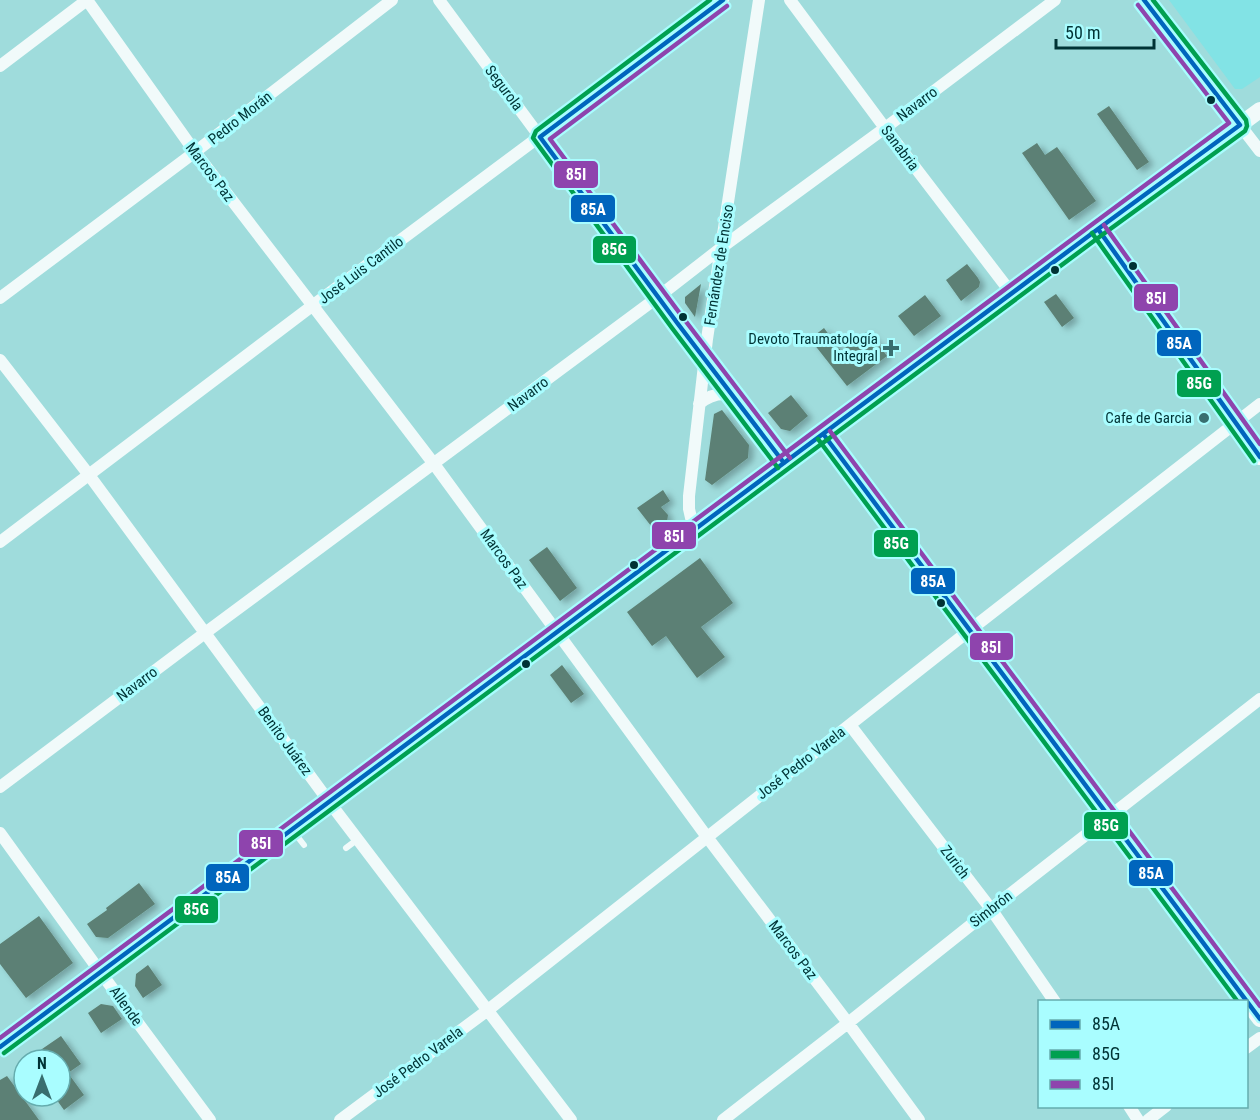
<svg xmlns="http://www.w3.org/2000/svg" width="1260" height="1120" font-family="'Roboto Condensed',sans-serif">
<style>
.built{fill:#82e3e5}
.building{fill:#5c8074;filter:url(#shadow)}
.lines{fill:none;stroke-linecap:round;stroke-linejoin:round}
.lane{stroke:#f1fafa;stroke-width:6}
.street{stroke:#f1fafa;stroke-width:12}
.secondary{stroke:#f1fafa;stroke-width:16}
.bus-1-casing{stroke:#a9fdff;stroke-width:9}
.bus-2-casing{stroke:#a9fdff;stroke-width:9}
.bus-3-casing{stroke:#a9fdff;stroke-width:9}
.bus-1{stroke:#0065bd;stroke-width:4.5}
.bus-2{stroke:#00a050;stroke-width:4.5}
.bus-3{stroke:#8e44ad;stroke-width:4.5}
.bus-dot{fill:#003335;stroke:#a9fdff;stroke-width:2}
.poi-dot{fill:#386e6f;stroke:#a9fdff;stroke-width:2}
.labels{text-anchor:middle;dominant-baseline:central;stroke-width:6;stroke-linejoin:round;paint-order:stroke}
.street-label{font-size:15px;fill:#003335;stroke:#a9fdff}
.poi-label{font-size:15px;fill:#003335;stroke:#a9fdff;text-anchor:end}
.line-badge{stroke:#a9fdff;stroke-width:2}
.badge-label{font-size:16px;text-anchor:middle;font-weight:bold;fill:#fff}
</style>
<defs>
<filter id="shadow"><feDropShadow dx="5" dy="3" stdDeviation="3" flood-color="#0004"/></filter>
</defs>
<rect width="100%" height="100%" fill="#9fdcdc"/>
<path class="built" d="M1169,0H1260V77L1242,89H1235Z"/>
<path class="building" d="M1109,106L1149,162L1137,170L1097,114Z
M1037,143L1045,155L1057,147L1096,201L1069,220L1022,153Z
M967,264L978,278L980,282L979,287L961,301L946,280Z
M701,284L695,317L685,303V297Z
M1056,294L1074,318L1062,327L1044,302Z
M925,295L941,316L914,336L898,316Z
M824,328L841,351L868,331L887,356L847,386L810,339Z
M791,395L808,416L790,431L781,429L768,413Z
M722,410L749,445L748,458L712,485L705,480L714,414Z
M663,490L670,501L661,507L668,515L667,522L655,531L637,508Z
M547,547L577,588L560,601L529,560Z
M700,558L733,603L701,627L725,657L697,678L666,636L652,646L627,612Z
M562,665L584,694L571,703L550,675Z
M139,883L155,904L108,938L96,937L87,924L107,910L106,908Z
M39,916L73,963L26,998L0,964V944Z
M148,965L162,985L143,998L135,986L136,974Z
M101,1004L113,1006L122,1019L101,1033L88,1013Z
M61,1036L81,1064L68,1073L84,1095L64,1110L54,1096H60V1060H26Z
M7,1076L39,1120H0V1080Z"/>
<g class="lines">
<path class="lane" d="M293,831L304,845
M346,848L358,839"/>
<path class="street" d="M87,0L195,152L434,464L707,837L848,1023L919,1120
M439,0L678,324L784,463
M790,0L885,128L1012,294
M1144,0L1260,151
M0,66L87,0
M0,298L195,152L392,0
M0,360L89,475L330,803L571,1120
M699,404C709,395 720,392 733,395
M694,531L689,509V496L707,339L759,0
M0,542L312,306L723,0
M850,725L991,909L1055,1002
M0,787L205,633L658,297L721,248L885,128L1055,0
M0,833L101,973L210,1120
M1246,1048L1260,1038
M1129,1106L1138,1120
M340,1120L488,1010L970,630L1260,404
M723,1120L848,1023L991,909L1260,699
M1148,1120L1166,1106"/>
<path class="secondary" d="M1098,229L1260,457
M824,435L1260,1019
M0,1047L101,973L1098,229L1260,110"/>
<g class="bus-1-casing">
<path id="bus-1" d="M723,0L540,137L678,324L784,463
M1098,229L1260,457
M824,435L1260,1019
M0,1047L1098,229L1240,125L1144,0"/>
</g>
<g class="bus-2-casing">
<path id="bus-2" d="M710,0L536,131L533,138L672,328L778,468
M1092,233L1254,461
M818,439L1238,1002
M4,1053L1102,235L1245,131L1247,126L1246,120L1153,0"/>
</g>
<g class="bus-3-casing">
<path id="bus-3" d="M727,6L550,139L684,319L790,458
M1104,225L1260,444
M830,431L1260,1006
M0,1038L1094,223L1229,123L1138,5"/>
</g>
<use href="#bus-1" class="bus-1"/>
<use href="#bus-2" class="bus-2"/>
<use href="#bus-3" class="bus-3"/>
</g>
<g class="bus-dot">
<circle cx="1211" cy="100" r="5"/>
<circle cx="1133" cy="266" r="5"/>
<circle cx="1055" cy="270" r="5"/>
<circle cx="683" cy="317" r="5"/>
<circle cx="634" cy="565" r="5"/>
<circle cx="941" cy="603" r="5"/>
<circle cx="526" cy="664" r="5"/>
</g>
<g class="poi-dot">
<path d="M888 339h6v6h6v6h-6v6h-6v-6h-6v-6h6z"/>
<circle cx="1204" cy="418" r="6"/>
</g>
<g class="labels">
<g class="street-label">
<text transform="translate(504 88) rotate(53)">Segurola</text>
<text transform="translate(917 104) rotate(-37)">Navarro</text>
<text transform="translate(240 118) rotate(-38)">Pedro Morán</text>
<text transform="translate(900 148) rotate(53)">Sanabria</text>
<text transform="translate(210 172) rotate(53)">Marcos Paz</text>
<text transform="translate(719 265) rotate(-81)">Fernández de Enciso</text>
<text transform="translate(361 270) rotate(-37)">José Luis Cantilo</text>
<text transform="translate(528 394) rotate(-37)">Navarro</text>
<text transform="translate(504 559) rotate(54)">Marcos Paz</text>
<text transform="translate(137 684) rotate(-37)">Navarro</text>
<text transform="translate(285 741) rotate(54)">Benito Juárez</text>
<text transform="translate(801 763) rotate(-38)">José Pedro Varela</text>
<text transform="translate(955 862) rotate(53)">Zurich</text>
<text transform="translate(991 909) rotate(-38)">Simbrón</text>
<text transform="translate(793 950) rotate(53)">Marcos Paz</text>
<text transform="translate(126 1006) rotate(54)">Allende</text>
<text transform="translate(418 1062) rotate(-37)">José Pedro Varela</text>
</g>
<g class="poi-label">
<text x="878" y="339">Devoto Traumatología<tspan x="878" dy="17">Integral</tspan></text>
<text x="1192" y="418">Cafe de Garcia</text>
</g>
</g>
<g class="line-badge">
<rect x="553" y="160" width="46" height="29" rx="6" fill="#8e44ad"/>
<rect x="570" y="194" width="46" height="29" rx="6" fill="#0065bd"/>
<rect x="592" y="235" width="45" height="29" rx="6" fill="#00a050"/>
<rect x="1133" y="283" width="46" height="29" rx="6" fill="#8e44ad"/>
<rect x="1156" y="329" width="46" height="28" rx="6" fill="#0065bd"/>
<rect x="1176" y="369" width="46" height="29" rx="6" fill="#00a050"/>
<rect x="651" y="521" width="46" height="29" rx="6" fill="#8e44ad"/>
<rect x="873" y="529" width="46" height="29" rx="6" fill="#00a050"/>
<rect x="910" y="567" width="46" height="28" rx="6" fill="#0065bd"/>
<rect x="969" y="632" width="45" height="29" rx="6" fill="#8e44ad"/>
<rect x="1083" y="811" width="46" height="29" rx="6" fill="#00a050"/>
<rect x="238" y="829" width="46" height="29" rx="6" fill="#8e44ad"/>
<rect x="1128" y="859" width="46" height="28" rx="6" fill="#0065bd"/>
<rect x="205" y="863" width="45" height="29" rx="6" fill="#0065bd"/>
<rect x="174" y="895" width="45" height="29" rx="6" fill="#00a050"/>
</g>
<g class="badge-label">
<text x="576" y="180">85I</text>
<text x="593" y="215">85A</text>
<text x="614" y="255">85G</text>
<text x="1156" y="304">85I</text>
<text x="1179" y="349">85A</text>
<text x="1199" y="389">85G</text>
<text x="674" y="542">85I</text>
<text x="896" y="549">85G</text>
<text x="933" y="587">85A</text>
<text x="991" y="653">85I</text>
<text x="1106" y="831">85G</text>
<text x="261" y="849">85I</text>
<text x="1151" y="879">85A</text>
<text x="228" y="883">85A</text>
<text x="196" y="915">85G</text>
</g>
<rect x="1038" y="1000" width="210" height="108" fill="#a9fdff" stroke="#65acae" stroke-width="1.5"/>
<rect x="1050" y="1020" width="30" height="9" fill="#0065bd" stroke="#65acae" stroke-width="1.5"/>
<text x="1092" y="1030" font-size="18" fill="#003335">85A</text>
<rect x="1050" y="1050" width="30" height="9" fill="#00a050" stroke="#65acae" stroke-width="1.5"/>
<text x="1092" y="1060" font-size="18" fill="#003335">85G</text>
<rect x="1050" y="1080" width="30" height="9" fill="#8e44ad" stroke="#65acae" stroke-width="1.5"/>
<text x="1092" y="1090" font-size="18" fill="#003335">85I</text>
<g transform="translate(42 1078)"><circle r="28" fill="#a9fdff" stroke="#65acae" stroke-width="1.5"/>
<path d="M0-4.5L10 22L0 15L-10 22Z" fill="#386e6f"/>
<text y="-9" font-size="16" font-weight="bold" text-anchor="middle" fill="#003335">N</text>
</g>
<path d="M1056 39v9h98v-9" fill="none" stroke="#003335" stroke-width="3"/>
<text x="1065" y="39" font-size="18" fill="#003335" stroke="#a9fdff" stroke-width="4.5" paint-order="stroke">50 m</text>
</svg>
